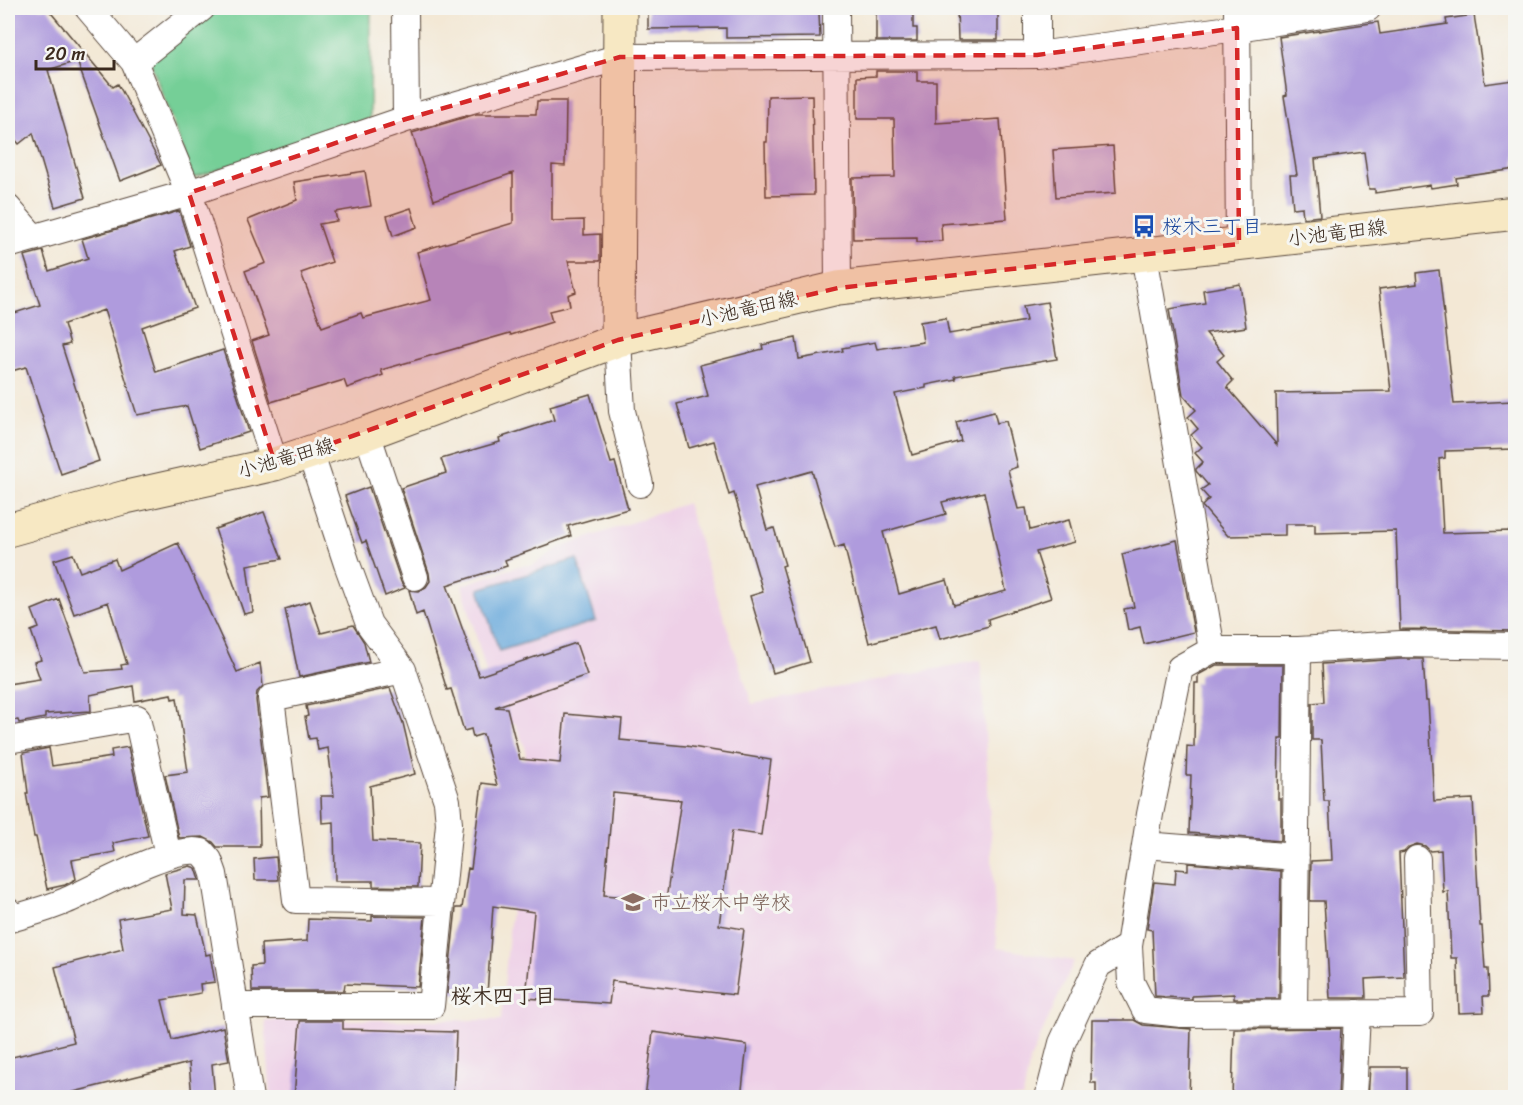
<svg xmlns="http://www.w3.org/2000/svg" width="1523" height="1105" font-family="Sriracha,'Klee One',sans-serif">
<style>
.built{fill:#eed0e7}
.green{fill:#75cf97;stroke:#587c5a;stroke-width:1.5}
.water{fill:#67a8db;stroke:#51697c;stroke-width:1.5}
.building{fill:#af9bdd;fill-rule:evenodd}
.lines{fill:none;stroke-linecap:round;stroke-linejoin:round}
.street-casing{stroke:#574639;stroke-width:28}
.secondary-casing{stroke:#574639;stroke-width:35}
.street{stroke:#fff;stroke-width:26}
.secondary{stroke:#f7e8c3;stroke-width:33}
.marked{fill:#d62828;fill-opacity:0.2;stroke:#d62828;stroke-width:4.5;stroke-dasharray:12 8;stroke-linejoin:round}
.labels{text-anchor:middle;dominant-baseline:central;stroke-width:6;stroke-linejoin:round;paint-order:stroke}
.transit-label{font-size:20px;fill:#164399;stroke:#f6f6f2;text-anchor:start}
.street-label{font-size:20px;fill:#3b2a1e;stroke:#f6f6f2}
.education-label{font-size:20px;fill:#785e54;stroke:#f6f6f2;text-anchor:start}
.neighbourhood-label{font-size:21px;font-weight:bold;fill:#3b2a1e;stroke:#f6f6f2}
</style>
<rect width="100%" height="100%" fill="#f6f6f2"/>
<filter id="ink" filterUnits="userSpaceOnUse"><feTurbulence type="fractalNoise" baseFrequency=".0167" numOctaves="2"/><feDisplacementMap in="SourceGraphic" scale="12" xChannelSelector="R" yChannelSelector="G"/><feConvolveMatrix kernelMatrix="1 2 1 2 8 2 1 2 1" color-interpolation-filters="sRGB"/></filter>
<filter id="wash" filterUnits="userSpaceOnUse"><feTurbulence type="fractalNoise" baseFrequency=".008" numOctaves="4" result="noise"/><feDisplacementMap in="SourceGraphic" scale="24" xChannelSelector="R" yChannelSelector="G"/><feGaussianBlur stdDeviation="1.35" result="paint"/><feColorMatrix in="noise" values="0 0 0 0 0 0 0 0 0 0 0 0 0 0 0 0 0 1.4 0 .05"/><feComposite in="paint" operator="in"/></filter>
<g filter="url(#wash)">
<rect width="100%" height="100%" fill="#f3e8d5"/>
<path class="built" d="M687,503L752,704L981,660L997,948L1074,961L1030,1060L1023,1097H271L265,1020H501L526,749L515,723L501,726L462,585L519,566L533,565L559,548Z"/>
<path class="green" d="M221,8H371L370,119L193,178L149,58Z"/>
<path class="water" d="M577,559L596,621L499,651L479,589Z"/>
<g id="blocks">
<path class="building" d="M8,8H47L113,87L118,84L161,165L120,181L77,61L48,70L85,198L55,207L33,133L19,144L8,131Z
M648,8H811V12H819L820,37L726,38V28L648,29Z
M876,8H913V28H917V41H876Z
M957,8H998V40H958Z
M1474,15L1485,84L1513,80L1515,99V169L1456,178L1457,184L1431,188L1430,185L1375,193V189H1369L1364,152L1315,159L1320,216L1303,218L1302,207L1293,208L1290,175H1297L1284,96L1287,95L1279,37L1378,22L1380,34L1447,24L1446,19Z
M876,71H917V81H936V123L1000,119L1007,219L941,224L942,241L917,242V238L853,239L852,178L895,177L894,119H857V77L876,76Z
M812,95L814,195L766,196L765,142H767L768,96Z
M537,101H566L565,166L552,165V221L584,220V235L600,234V261H568L576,292L568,295L570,306L549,311L552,322L511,335L510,333L381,370L383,375L347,388L344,380L271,402L252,341L269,335L245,271L266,263L248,220L297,200L294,182L365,171L371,206L335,212L337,221L319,224L332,262L301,273L322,327L361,313L363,318L431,300L417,252L513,223V173L434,200L412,133L476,114H536Z
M1113,146L1116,193L1056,197L1053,150Z
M411,208L417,227L393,236L387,216Z
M179,211L190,246L175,251L195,308L142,327L156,372L223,350L249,432L200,448L187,406L137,415L104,310L64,324L70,344L62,346L99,461L61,474L26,367L8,372V315L40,305L24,256L43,251L49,271L88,258L82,239Z
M1439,270L1454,404L1513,401L1515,449L1445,451V458L1439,459L1443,533L1511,531L1515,631L1400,629L1396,531L1315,533V524H1285V535L1228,536L1202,506L1209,499L1201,490L1208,485L1196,471V469L1203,462L1195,453L1202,447L1191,435L1198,429L1188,417L1196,410L1183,395L1169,309L1205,303L1203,290L1240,284L1246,327L1206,333L1224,355L1217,361L1233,381L1227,387L1277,445L1276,393L1391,391L1379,289L1417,284L1416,273Z
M1047,302L1057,359L955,376L956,379L926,385V388L895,394L912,455L961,441L956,422L994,412L997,423L1006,421L1017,467L1008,470L1018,509L1026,508L1030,530L1069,520L1075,542L1036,552L1051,598L988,619L989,626L940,639L936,625L869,643L844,545L835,548L812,471L755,487L767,530L774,528L785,565L782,566L810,662L773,673L750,596L763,592L734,493L729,495L714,441L689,448L677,404L708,396L700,365L763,349L762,345L796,338L799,359L843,351L842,348L875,342L877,349L923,342L920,322L946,318L949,334L1026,321L1023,306ZM984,492L1006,591L954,605L947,580L899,594L883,532L946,514L942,502Z
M590,394L611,463L615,462L628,509L568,526L571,536L505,560L507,566L447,585L479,676L576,643L587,675L495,707L507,708L520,759L560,763L565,714L622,719L620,740L686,746L771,760L761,835L732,831L719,925L744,929L735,995L612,981L609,1004L526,998L534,912L493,906L487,995L447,993L456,908H462L468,868L471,869L482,783L497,785L483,734L473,737L471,729L464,731L451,689L447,690L423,612L416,615L409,590L419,591L426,587L430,581L429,573L401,488L446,473L441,459L500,442L499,438L554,420L550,406ZM613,793L681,800L666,900L604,895Z
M369,487L401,582L405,588L385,596L366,541L362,543L345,496Z
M264,512L282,559L247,565L253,612L244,614L215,529Z
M1177,540L1194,632L1144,644L1140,627L1128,630L1124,609L1134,607L1122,554Z
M178,543L237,672L260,663L263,686L257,692L256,700L268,797L259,798L260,847H217L213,842L203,837L179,838L165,775L188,772L177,698L172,699L171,694L135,701L133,686L90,695L91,711L45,714V718L19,723L18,720L8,721V684L40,679L34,662L41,660L31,631L39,628L32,610L59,599L85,672L122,669L121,665L127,664L108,602L74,614L54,560L73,554L80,572L115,559L119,570Z
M310,601L321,633L353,625L364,642L369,662L299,677L285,609Z
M1401,659H1423L1426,701H1428L1434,801L1473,799L1480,926H1482L1485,969H1488L1489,996H1483L1484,1012L1459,1013L1457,958H1451L1448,891L1443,892L1441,850L1430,851L1425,846L1417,844L1409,847L1404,852L1399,853L1404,977L1365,979L1366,998H1330L1324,901H1310L1311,861L1332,860L1329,801H1324L1321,740H1312V703L1324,702L1322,664Z
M1216,665H1283L1282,739H1279L1278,799H1281V841L1189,833L1191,775H1186L1187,746L1194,747L1195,683H1198V675Z
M390,688L403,723L415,774L370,786L373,841L420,843L418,887L373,886V881H335L334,822L322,823L321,796H334L328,748L318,750L316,738L309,739L305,717L308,716L306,706Z
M128,747L148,836L113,843L115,852L72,860L76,879L65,885L47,889L36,837H34L26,793H28L23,753L49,748L52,766L112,757L111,750Z
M276,857L278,880H255L254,859Z
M1188,863L1281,871L1279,999H1234V994L1192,996V999L1155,996L1152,930L1147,929L1154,882L1175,884L1176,869L1188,870Z
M190,866L196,868L200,880H185L184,914L197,915L206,955L210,954L215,982L200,984L201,993L162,1000L172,1040L223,1027L229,1061L212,1064L215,1098H192L189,1063L50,1098H12L8,1080V1058L74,1042L55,967L123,949L118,919L172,909L165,873Z
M372,916L425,917L418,987L345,984L344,991H252L251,966L262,965L261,944L307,941L308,919L372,921Z
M1092,1020H1134L1143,1025L1191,1029L1189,1098H1096V1083H1091Z
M300,1021H343V1029L456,1032L453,1098H294Z
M1341,1028L1338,1098H1232L1234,1029Z
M653,1032L747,1045L741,1098H645Z
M1370,1067H1407V1098H1368Z"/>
</g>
</g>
<g filter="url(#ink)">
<use href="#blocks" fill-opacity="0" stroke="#574639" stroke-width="1.5"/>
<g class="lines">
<g class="street-casing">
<path id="street" d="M88,8L134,62L189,193L275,464
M405,8L406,119
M836,8L838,288
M1237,8L1239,244
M1037,55V8
M134,62L202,8
M8,208L34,238
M8,245L189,193L406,119L620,57L1037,55L1237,28L1368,8
M1144,255L1212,650
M618,340L622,411L640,484
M367,433L415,577
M403,670L271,698L296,900L441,902
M8,740L137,718L168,855
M1145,845L1296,857
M8,911L10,919C28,914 46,909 63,902C93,890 173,843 202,852L209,860L214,874L250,1098
M1129,946L1131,982L1145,1010L1181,1014L1420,1013L1417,859
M235,1006H431L449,824L447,801L403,670L369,624L347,564L310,452
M1294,1013L1298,650
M1048,1098L1062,1043L1098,965L1129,946L1150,814L1180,668L1212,650H1298L1401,644L1516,646
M1353,1098L1357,1013"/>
</g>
<g class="secondary-casing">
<path id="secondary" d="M618,340L620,8
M8,530L126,497L275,464L367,433L618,340L838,288L1516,213"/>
</g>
<use href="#street" class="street"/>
<use href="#secondary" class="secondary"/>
</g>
</g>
<path class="marked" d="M1237,28L1239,244L838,288L618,340L275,464L189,193L406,119L620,57L1037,55Z"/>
<defs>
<g id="bus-bare" transform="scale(1.8)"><path d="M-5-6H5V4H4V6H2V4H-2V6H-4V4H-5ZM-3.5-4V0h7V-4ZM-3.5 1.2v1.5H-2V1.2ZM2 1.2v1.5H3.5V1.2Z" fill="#1a4fb4" stroke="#f6f6f2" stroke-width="2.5" paint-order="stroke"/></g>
<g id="school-bare" transform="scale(1.8)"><path d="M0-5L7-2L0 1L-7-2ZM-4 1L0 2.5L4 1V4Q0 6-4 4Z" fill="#8d6e63" stroke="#f6f6f2" stroke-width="2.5" paint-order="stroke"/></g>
</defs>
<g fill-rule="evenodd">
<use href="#bus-bare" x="1144" y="226"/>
<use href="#school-bare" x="633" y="902"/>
</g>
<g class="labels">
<g class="transit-label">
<text x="1162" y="226">桜木三丁目</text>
</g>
<g class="street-label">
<text transform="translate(1337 233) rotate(-7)">小池竜田線</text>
<text transform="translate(748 309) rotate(-13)">小池竜田線</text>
<text transform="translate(286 458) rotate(-16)">小池竜田線</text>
</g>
<g class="education-label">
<text x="651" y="902">市立桜木中学校</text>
</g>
<g class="neighbourhood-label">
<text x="503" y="996">桜木四丁目</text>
</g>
</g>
<rect width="1523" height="1105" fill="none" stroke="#f6f6f2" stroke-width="30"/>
<path d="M36 60v9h78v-9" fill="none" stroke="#3b2a1e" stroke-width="3"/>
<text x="45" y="60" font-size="18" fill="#3b2a1e" stroke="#f6f6f2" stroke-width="4.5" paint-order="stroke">20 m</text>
</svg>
